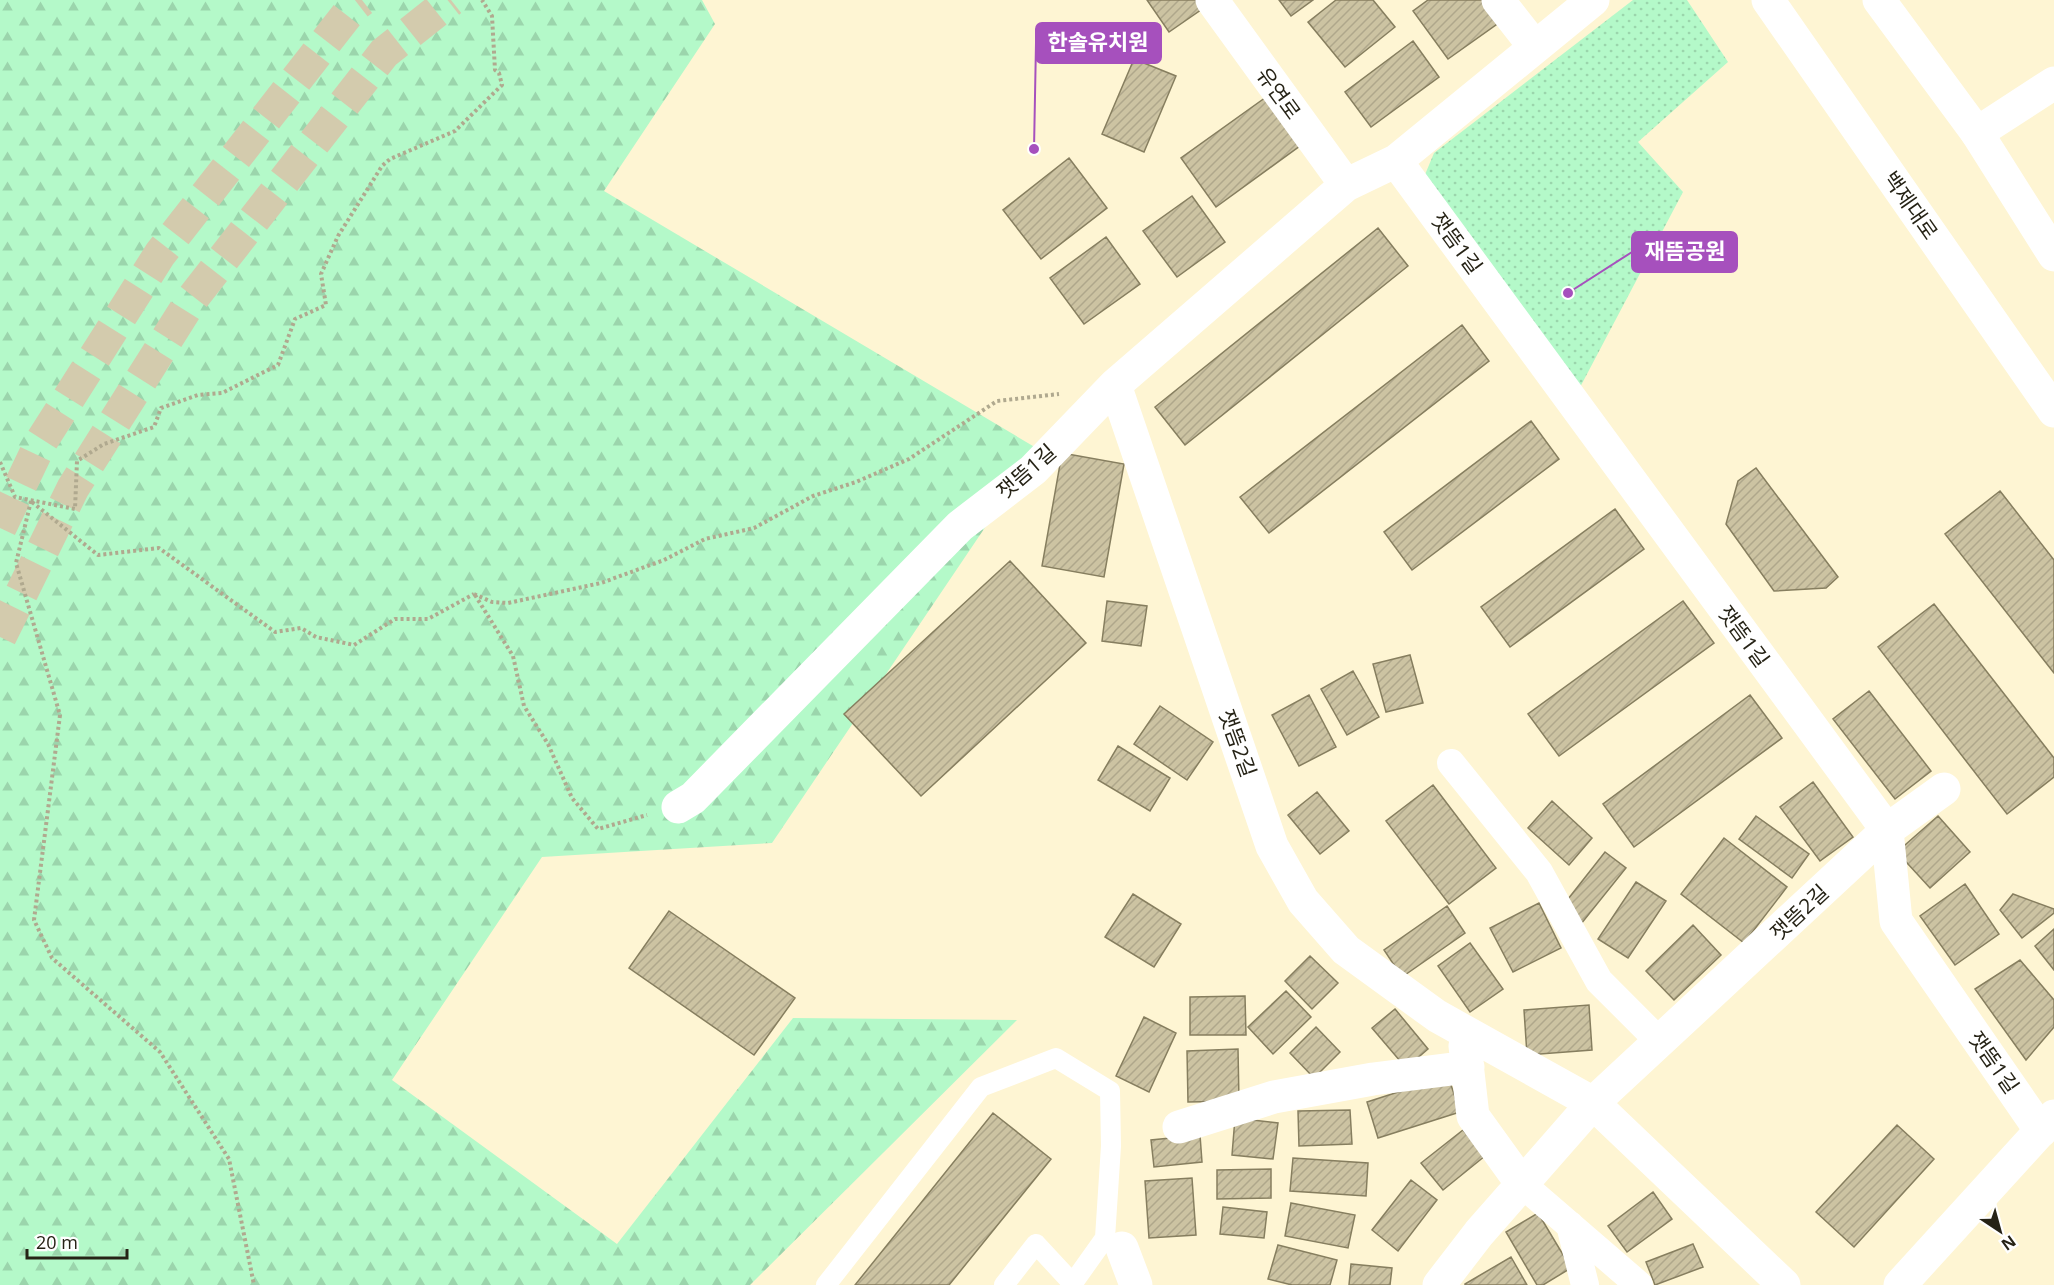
<svg xmlns="http://www.w3.org/2000/svg" width="2054" height="1285" font-family="'Open Sans','Noto Sans KR',sans-serif">
<style>
.green{fill:url(#green-dots)}
.forest{fill:url(#forest-firs)}
.building{fill:url(#building-hatch);stroke:#867e5f;stroke-width:1.5}
.lines{fill:none;stroke-linecap:round;stroke-linejoin:round}
.tertiary-tunnel{stroke:#d3cbad;stroke-width:33;stroke-dasharray:33 16;stroke-linecap:butt}
.path{stroke:#b0a98f;stroke-width:4;stroke-dasharray:3 3;stroke-linecap:butt}
.service{stroke:#fff;stroke-width:20}
.pedestrian{stroke:#fff;stroke-width:28}
.minor{stroke:#fff;stroke-width:33}
.tertiary{stroke:#fff;stroke-width:33}
.labels{text-anchor:middle;dominant-baseline:central;stroke-width:6;stroke-linejoin:round;paint-order:stroke}
.street-label{font-size:21px;fill:#262316;stroke:#fff}
.leader{fill:none;stroke:#a650bd;stroke-width:2}
.callout-dot{fill:#a650bd;stroke:#fff;stroke-width:2}
.callout{fill:#a650bd;stroke:#a650bd;stroke-width:2}
.callout-label{font-size:22px;text-anchor:middle;font-weight:bold;fill:#fff}
</style>
<defs>
<pattern id="green-dots" width="8" height="8" patternUnits="userSpaceOnUse" patternTransform="scale(1.5)"><rect width="8" height="8" fill="#b4f9c9"/><path d="M2 2h.1M6 6h.1" fill="none" stroke="#9bd5ac" stroke-width="1.8" stroke-linecap="round"/></pattern>
<pattern id="forest-firs" width="22" height="20" patternUnits="userSpaceOnUse" patternTransform="scale(1.5)"><rect width="22" height="20" fill="#b4f9c9"/><path d="M5 1l3.5 6h-7zM16 11l3.5 6h-7z" fill="#9bd5ac"/></pattern>
<pattern id="building-hatch" width="6" height="6" patternUnits="userSpaceOnUse" patternTransform="scale(1.5)"><rect width="6" height="6" fill="#ccc3a2"/><path d="M-1 1l2-2M0 6l6-6M5 7l2-2" fill="none" stroke="#afa78b"/></pattern>
</defs>
<rect width="100%" height="100%" fill="#fef5d3"/>
<path class="green" d="M1633,0H1687L1728,62L1638,142L1683,192L1577,393L1424,177L1434,153Z"/>
<path class="forest" d="M0,0H702L715,24L604,191L1038,449L772,843L542,857L392,1080L617,1244L793,1018L1017,1020L750,1285H0Z"/>
<path class="building" d="M1147,0H1205L1208,5L1169,32Z
M1279,0H1313L1291,16Z
M1336,0H1373L1395,27L1345,67L1308,22Z
M1428,0H1484L1500,22L1448,59L1413,11Z
M1413,41L1439,77L1371,127L1345,92Z
M1134,59L1176,76L1144,152L1102,134Z
M1269,95L1304,143L1216,207L1181,158Z
M1069,158L1107,208L1041,259L1003,210Z
M1192,196L1225,242L1177,277L1143,231Z
M1378,228L1408,266L1185,445L1155,407Z
M1106,237L1140,284L1084,324L1050,278Z
M1462,325L1489,361L1269,533L1240,497Z
M1531,421L1559,459L1412,570L1384,532Z
M1062,453L1124,464L1104,577L1042,566Z
M1756,468L1838,577L1826,588L1774,591L1726,524L1738,481Z
M2000,491L2054,560V673L1945,534Z
M1615,509L1644,549L1510,647L1481,607Z
M1010,561L1086,643L921,796L844,714Z
M1107,601L1147,606L1141,646L1102,641Z
M1683,601L1714,643L1559,756L1528,714Z
M1934,604L2054,758V777L2007,814L1878,647Z
M1410,655L1423,703L1386,712L1373,664Z
M1353,671L1379,717L1347,735L1321,689Z
M1869,691L1931,771L1895,799L1833,719Z
M1309,695L1336,747L1299,766L1272,715Z
M1750,695L1782,738L1634,847L1603,804Z
M1160,706L1213,742L1187,780L1134,744Z
M1118,746L1170,778L1150,811L1098,780Z
M1813,782L1853,837L1820,861L1780,807Z
M1433,785L1496,868L1449,904L1386,821Z
M1317,792L1349,831L1320,854L1288,815Z
M1552,801L1592,838L1569,865L1528,828Z
M1756,816L1809,854L1792,878L1739,839Z
M1938,816L1970,852L1930,888L1897,852Z
M1724,838L1787,887L1744,943L1681,894Z
M1605,852L1626,868L1581,924L1561,908Z
M1636,882L1666,901L1628,958L1598,939Z
M1965,884L1999,934L1955,965L1920,916Z
M1133,894L1181,924L1154,967L1105,937Z
M2013,894L2054,909V913L2022,938L2000,910Z
M1539,903L1561,948L1513,972L1490,928Z
M1447,906L1465,933L1402,977L1384,950Z
M669,911L795,998L754,1055L629,968Z
M1693,925L1721,955L1674,1000L1646,971Z
M2054,929V970L2035,946Z
M1470,943L1503,989L1470,1012L1438,966Z
M1310,956L1338,983L1312,1009L1285,981Z
M2020,960L2054,1000V1027L2026,1060L1975,989Z
M1286,991L1311,1017L1273,1054L1248,1027Z
M1245,996L1246,1035H1190V997Z
M1589,1005L1592,1050L1527,1055L1524,1010Z
M1395,1009L1428,1049L1406,1068L1372,1028Z
M1144,1017L1176,1033L1149,1092L1116,1076Z
M1316,1027L1340,1052L1314,1078L1290,1053Z
M1238,1049L1239,1101L1188,1102L1187,1051Z
M1448,1076L1460,1112L1378,1138L1367,1102Z
M1350,1110L1352,1144L1299,1146L1298,1111Z
M993,1113L1051,1159L949,1285H855Z
M1235,1118L1278,1123L1273,1159L1232,1155Z
M1897,1125L1934,1159L1854,1247L1816,1212Z
M1463,1130L1485,1156L1443,1190L1421,1163Z
M1200,1135L1202,1162L1154,1167L1151,1140Z
M1293,1158L1368,1163L1366,1196L1290,1191Z
M1271,1169V1198L1217,1199V1170Z
M1192,1178L1196,1235L1149,1238L1145,1181Z
M1411,1180L1437,1200L1398,1251L1372,1230Z
M1653,1192L1672,1219L1627,1252L1608,1226Z
M1291,1203L1355,1215L1348,1248L1285,1236Z
M1223,1207L1267,1212L1264,1238L1220,1234Z
M1538,1213L1571,1268L1543,1285H1537L1506,1232Z
M1693,1244L1703,1267L1655,1285L1646,1262Z
M1278,1245L1337,1260L1330,1285H1292L1268,1279Z
M1511,1257L1527,1285H1465V1284Z
M1351,1264L1392,1268L1390,1285H1349Z"/>
<g class="lines">
<path class="tertiary-tunnel" d="M0,528L41,442L160,254L353,7L362,0
M0,637L73,488L192,299L384,53L451,0"/>
<path class="path" d="M0,462L15,497L75,509L77,461L104,444L154,427L161,408L198,395L222,393L278,365L295,319L326,305L321,274L338,236L382,166L390,159L455,131L502,85L499,73L495,70L492,16L482,0
M31,501L16,563L60,715L34,920L52,958L160,1052L229,1159L254,1285
M32,502L98,555L159,548L275,632L301,628L316,637L354,645L395,619H428L474,594
M474,594L492,602L508,603L601,583L664,560L705,539L754,528L813,496L856,482L909,459L997,401L1059,394
M475,595L513,656L524,706L548,744L572,798L598,829L647,815"/>
<path class="service" d="M826,1285L981,1087L1056,1058L1110,1091L1111,1146L1105,1238L1073,1283
M1004,1285L1036,1244L1074,1285"/>
<path class="pedestrian" d="M1451,763L1539,872L1599,981L1659,1041
M1522,1184L1639,1285
M1570,1225L1585,1285"/>
<path class="minor" d="M1212,0L1346,185
M1498,0L1534,46
M1977,133L2054,83
M1396,161L1887,830L1896,921L2041,1131
M1115,385L1272,846L1303,901L1346,950L1437,1016L1593,1103L1784,1285
M678,807L693,798L960,526L1033,470L1115,385L1346,185L1396,161L1593,0
M1465,1046L1473,1116L1522,1184
M1179,1127L1274,1097L1373,1079L1468,1067
M1122,1248L1136,1285
M1439,1285L1479,1233L1593,1103L1887,830L1944,789"/>
<path class="tertiary" d="M1768,0L2054,411
M1879,0L1977,133L2054,255
M1900,1285L2054,1116"/>
</g>
<g class="labels">
<g class="street-label">
<text transform="translate(1279 93) rotate(54)">유연로</text>
<text transform="translate(1911 205) rotate(55)">백제대로</text>
<text transform="translate(1457 243) rotate(54)">잿뜸1길</text>
<text transform="translate(1026 471) rotate(-41)">잿뜸1길</text>
<text transform="translate(1744 636) rotate(54)">잿뜸1길</text>
<text transform="translate(1238 743) rotate(70)">잿뜸2길</text>
<text transform="translate(1799 912) rotate(-43)">잿뜸2길</text>
<text transform="translate(1994 1062) rotate(55)">잿뜸1길</text>
</g>
</g>
<path class="leader" d="M1034 149L1036 43M1568 293L1632 252"/>
<g class="callout-dot">
<circle cx="1034" cy="149" r="6"/>
<circle cx="1568" cy="293" r="6"/>
</g>
<g class="callout">
<rect x="1036" y="23" width="125" height="40" rx="6"/>
<rect x="1632" y="232" width="105" height="40" rx="6"/>
</g>
<g class="callout-label">
<text x="1098" y="50">한솔유치원</text>
<text x="1685" y="259">재뜸공원</text>
</g>
<g transform="translate(2000 1231) rotate(144)" stroke="#ffffff" stroke-width="4.5" paint-order="stroke">
<path d="M0-4.5L10 22L0 15L-10 22Z" fill="#262316"/>
<text y="-9" font-size="16" font-weight="bold" text-anchor="middle" fill="#262316">N</text>
</g>
<path d="M27 1249v9h100v-9" fill="none" stroke="#262316" stroke-width="3"/>
<text x="36" y="1249" font-size="18" fill="#262316" stroke="#ffffff" stroke-width="4.5" paint-order="stroke">20 m</text>
</svg>
